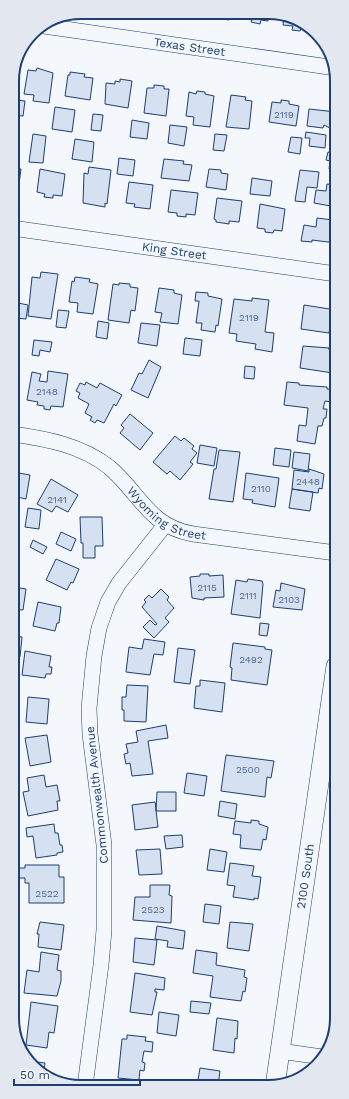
<svg xmlns="http://www.w3.org/2000/svg" width="349" height="1099" font-family="'Work Sans',sans-serif">
<style>
.building{fill:#d5e0f0;stroke:#1d3f73}
.lines{fill:none;stroke-linecap:round;stroke-linejoin:round}
.minor-casing{stroke:#1d3f73;stroke-width:16}
.tertiary-casing{stroke:#1d3f73;stroke-width:20}
.minor{stroke:#f4f7fb;stroke-width:15}
.tertiary{stroke:#f4f7fb;stroke-width:19}
.labels{text-anchor:middle;dominant-baseline:central;stroke-width:3;stroke-linejoin:round;paint-order:stroke}
.number-label{font-size:10px;fill:#4b6792}
.street-label{font-size:12px;fill:#1d3f73;stroke:#f4f7fb}
.rim{fill:none;stroke:#1d3f73;stroke-width:2}
</style>
<rect width="100%" height="100%" fill="#f4f7fb"/>
<path class="building" d="M213,13H230L229,20L217,18V15Z
M243,13H269L268,21L261,20L260,24L251,22L252,20L243,18Z
M284,15L311,29L301,28L300,31L292,30L293,26L283,25Z
M37,68L53,73L49,103L33,101L34,95L24,94L28,70L36,71Z
M70,72L85,74L84,77L93,78L90,100L65,96L68,75H70Z
M120,79L132,81L128,108L105,104L106,83L115,84V81L120,82Z
M154,85L164,86V89H169L166,116L144,113L147,88H154Z
M197,91L205,92V94L214,96L210,127L193,125L194,117L186,116L189,92L196,94Z
M231,95L246,97L245,100L252,101L249,129L226,127Z
M15,100L25,101L23,116L13,115Z
M281,100L289,101V104L299,106L296,126L269,122L272,102L281,103Z
M55,107L75,110L72,132L52,129Z
M309,109L336,112V127H332V129L324,125L323,128L307,126Z
M93,114L103,115L101,131L91,130Z
M132,120L149,123L147,139L130,137Z
M170,125L187,127L184,146L168,143Z
M306,132L326,135L325,148L309,146L310,138H305Z
M33,134L46,136L43,163L29,162Z
M215,134L227,135L224,151L213,150Z
M291,137L302,138L300,154L288,152Z
M75,139L94,142L92,162L72,159Z
M333,146L336,147V169H329L330,161L326,160L328,152L332,153Z
M119,158L135,160L133,176L117,174Z
M164,159L184,161L183,164L192,165L189,181L161,178Z
M89,167L111,170L107,204L105,203V207L83,203L84,173L88,174Z
M12,168L21,169L18,191L12,190Z
M40,169L65,174L62,196L53,195V198L44,197L45,194L37,192Z
M209,169L221,170V173L228,174L226,190L206,187Z
M300,170L319,172L317,188L307,187L305,202L295,201Z
M252,178L272,181L270,196L250,194Z
M129,182L153,185L150,209L134,207L135,204L126,203Z
M327,184L336,185V207L314,203L316,190L326,191Z
M171,190L198,193L195,215L186,214V217L177,216V213L168,212Z
M217,198L242,201L239,222L229,221V224L216,222V220L214,219Z
M260,204L285,209L282,231L274,230L273,233L265,232V229L257,228Z
M334,217L336,218V243L312,240V242L301,241L304,225L316,227L317,218L333,220Z
M41,272L58,274L51,319L28,316L32,277L40,278Z
M75,277L90,279L89,282L98,284L93,314L77,312L78,303L69,302L72,281L74,282Z
M119,283L130,284V287L138,288L135,311L131,310L129,323L108,320L113,284L119,285Z
M159,288L174,290V293L182,295L178,324L160,322L162,313L155,312Z
M196,292L208,293V296L222,299L218,326L216,325L215,332L201,330L202,323H196L199,301H195Z
M252,298L269,300L265,332L274,333L272,352L255,349L256,344L236,341L237,334L229,333L234,299L252,301Z
M18,303L28,305L26,319L16,318Z
M304,305L336,310V327L330,326L329,333L301,329Z
M58,310L69,311L66,328L56,327Z
M98,321L109,323L107,339L96,337Z
M141,323L160,325L157,346L138,343Z
M185,338L202,340L200,356L183,354Z
M34,340L52,342L50,352L40,350L39,356L32,355Z
M303,346L329,348V350L336,351V361H335L333,373L300,368Z
M149,360L161,367L148,398L131,390L139,373L142,374Z
M245,366L255,367L254,379L244,378Z
M48,371L68,374L63,407L51,406L50,410L44,409V406L37,405L38,402L27,400L32,372L41,374L39,381L47,382Z
M13,375L19,376L15,400H13Z
M86,382L97,388L100,383L122,395L116,406L114,404L104,423L97,420L95,423L90,420L92,417L85,413L89,404L78,398L80,393L76,391L80,383L85,385Z
M287,382L299,383V385L327,387V389L334,390L332,402L325,401L323,409H327L326,418H324L322,426H318L315,444L297,441L299,425L306,426L308,408L284,405Z
M130,414L153,433L140,450L120,433L124,428L121,425Z
M175,436L181,441L184,438L194,446L192,449L197,453L190,462L193,464L180,480L170,471L167,474L153,462Z
M200,445L217,448L214,466L197,463Z
M275,448L291,450L289,467L273,465Z
M219,450L240,452L233,502L209,499L214,469H216Z
M294,452L310,454L308,471L292,468Z
M309,469L324,474L322,489L319,488L318,493L292,489L294,470L309,472Z
M13,472L30,475L26,499L13,496Z
M246,473L279,478L275,507L252,503L253,500L243,499Z
M51,479L78,495L68,512L56,506L52,512L37,504Z
M292,489L313,492L310,511L289,508Z
M28,508L41,510L39,529L25,527Z
M80,517H102L103,546H95V558H83V543H81Z
M61,532L76,539L71,551L56,544Z
M33,540L47,547L43,554L30,547Z
M56,559L79,569L73,583L71,582L67,590L46,580Z
M200,574H209V576L223,575L224,597L204,598V600L192,598L190,577L200,576Z
M248,579L262,581L263,584L260,618L231,614L236,580L247,582Z
M281,583L305,589L302,610L273,607L276,590L280,591Z
M13,587L26,589L23,610L13,609Z
M161,589L169,597L167,600L174,608L165,618L169,622L154,638L143,627L150,620L155,625L157,624L142,607L146,602L144,600L149,595L152,598Z
M38,602L61,607L59,623H57L55,631L33,626Z
M260,623L269,624L267,636L259,635Z
M13,636L22,637L20,657L13,655Z
M144,639L165,642L163,655L154,654L150,675L126,672L129,647L142,649Z
M233,643L265,647V649L272,650L267,685L231,680L232,668L230,667Z
M178,648L195,650L190,684L174,682Z
M25,651L51,656L49,667H52L51,674H46L45,678L22,675Z
M200,680L225,683L222,712L194,708L196,686H200Z
M127,685L148,686L146,722L124,721V710H122V697H126Z
M28,697L49,699L47,724L26,722Z
M166,725L168,738L148,741L153,774L132,776L130,763L126,764L124,754L128,753L126,744L138,742L136,731Z
M13,729L16,752H13Z
M47,735L51,762L30,766L25,738Z
M226,755L274,761L271,778L267,777L265,797L221,791Z
M187,773L207,776L204,796L184,793Z
M44,775L46,787L57,785L60,801H57L58,810L28,816L23,792L29,791L27,778Z
M157,792H176V811H156Z
M220,801L237,804L235,819L218,816Z
M155,802L158,827L135,830L132,805Z
M251,820L259,821V824L268,827L266,840L263,839L261,850L240,848L241,835L233,834L235,821L251,823Z
M54,824L55,833H58L60,845H62L63,852L57,853V855L36,858L33,836L27,837L26,828Z
M182,835L183,847L166,849L164,836Z
M160,849L162,874L139,875L136,850Z
M210,849L227,852L224,872L207,870Z
M230,863L254,866L252,876L261,877L258,899L254,898V900L233,897L235,886L227,885Z
M25,865H59V877H64V903H29V883H25V878H13V868H25Z
M150,885H170L169,895L172,896L171,923L133,920L135,897H150Z
M205,904L221,906L219,924L203,922Z
M40,922L64,925L61,950L38,947L39,934H37Z
M230,922L253,924L249,951L227,948Z
M157,926L185,931L183,949L167,947L168,941L155,939Z
M135,938L157,940L154,965L133,962Z
M196,950L217,953L216,965L245,970L244,977L247,978L245,992L243,991L241,1001L210,997L213,976L193,973Z
M41,952L59,955L57,970L61,971V981L57,996L24,993L27,970L39,972Z
M135,973L165,978L164,990L155,989V992H157L152,1015L130,1012Z
M191,1001L211,1003L209,1014L190,1012Z
M31,1002L58,1006L54,1033L49,1032L47,1048L26,1045Z
M159,1012L179,1015L176,1036L157,1033Z
M217,1018L238,1021L237,1039L235,1038L234,1053L213,1050Z
M127,1035L146,1037L145,1041L153,1042L152,1052L144,1051L142,1062L145,1063L144,1071L140,1070L139,1080L118,1078L122,1039H127Z
M29,1061L45,1063L44,1073L32,1067Z
M200,1068L220,1071L218,1086H197Z"/>
<g class="lines">
<g class="minor-casing">
<g id="minor">
<path id="s1" d="M44,26L336,68"/>
<path id="s2" d="M12,228L336,274"/>
<path id="s3" d="M13,434C47,439 81,445 109,467C140,493 148,526 193,534L336,553"/>
<path d="M280,1051L322,1057"/>
<path d="M85,1086L101,965L104,930V845L90,734L89,708L94,656L99,628L108,602L119,583L165,525"/>
</g>
</g>
<g class="tertiary-casing">
<g id="tertiary">
<path id="s4" d="M275,1086L336,666"/>
</g>
</g>
<use href="#minor" class="minor"/>
<use href="#tertiary" class="tertiary"/>
</g>
<g class="labels">
<g class="number-label">
<text x="284" y="114">2119</text>
<text x="249" y="317">2119</text>
<text x="47" y="391">2148</text>
<text x="308" y="481">2448</text>
<text x="261" y="488">2110</text>
<text x="57" y="499">2141</text>
<text x="207" y="587">2115</text>
<text x="248" y="595">2111</text>
<text x="289" y="599">2103</text>
<text x="251" y="659">2492</text>
<text x="248" y="769">2500</text>
<text x="47" y="893">2522</text>
<text x="153" y="909">2523</text>
</g>
<g class="street-label">
<text stroke="none"><textPath href="#s1" startOffset="147">Texas Street</textPath></text>
<text stroke="none"><textPath href="#s2" startOffset="164">King Street</textPath></text>
<text stroke="none"><textPath href="#s3" startOffset="179">Wyoming Street</textPath></text>
<text transform="translate(97 795) rotate(-96)">Commonwealth Avenue</text>
<text stroke="none"><textPath href="#s4" startOffset="212">2100 South</textPath></text>
</g>
</g>
<path d="M0 0H349V1099H0ZM81 19H268A62 62 0 0 1 330 81V1018A62 62 0 0 1 268 1080H81A62 62 0 0 1 19 1018V81A62 62 0 0 1 81 19Z" fill="#e3e8f0" fill-rule="evenodd"/>
<path class="rim" d="M81 19H268A62 62 0 0 1 330 81V1018A62 62 0 0 1 268 1080H81A62 62 0 0 1 19 1018V81A62 62 0 0 1 81 19Z"/>
<path d="M14 1079v6h126v-6" fill="none" stroke="#1d3f73" stroke-width="2"/>
<text x="20" y="1079" font-size="12" fill="#1d3f73" stroke="#f4f7fb" stroke-width="3" paint-order="stroke">50 m</text>
</svg>
